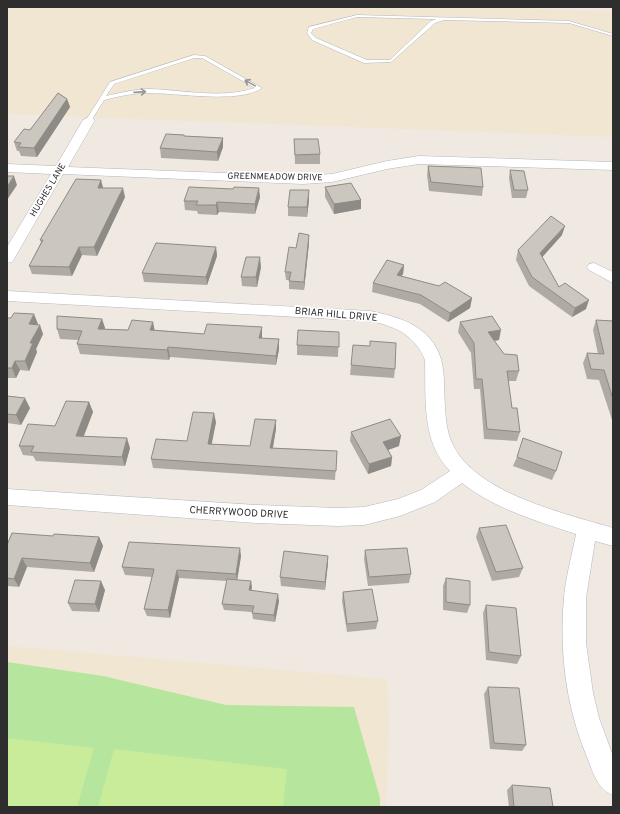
<svg xmlns="http://www.w3.org/2000/svg" width="620" height="814" font-family="Overpass,sans-serif">
<style>
.education{fill:#f0e6d1}
.green{fill:#b6e59e}
.pitch{fill:#c9ec9a}
.lines{fill:none;stroke-linecap:round;stroke-linejoin:round}
.lane-casing{stroke:#b4b7c1;stroke-width:1}
.street-casing{stroke:#b4b7c1;stroke-width:1}
.lane{fill:#fff;fill-rule:evenodd}
.street{fill:#fff;fill-rule:evenodd}
.wall{fill:#afaba4}
.shaded-wall{fill:#8e8b86}
.building{fill:#cbc7bf;stroke:#8e8b86}
.oneway{stroke:#969696}
.labels{text-anchor:middle;dominant-baseline:central;stroke-width:3.5;stroke-linejoin:round;paint-order:stroke}
.far-street-label{font-size:9px;fill:#2e2e2e;stroke:#fff}
.street-label{font-size:10px;fill:#2e2e2e;stroke:#fff}
</style>
<rect width="100%" height="100%" fill="#efe9e1"/>
<path class="education" d="M7,7H492L613,12V137L7,114Z
M7,646L387,679L389,720L386,807H7Z"/>
<path class="green" d="M7,662L103,676L226,705L354,707L380,798V807H7Z"/>
<path class="pitch" d="M7,738L94,748L77,807H7Z
M114,749L287,769L283,807H98Z"/>
<g class="lines">
<g class="lane-casing">
<path id="lane" d="M357,15L569,21L613,34V36L569,23L444,20L435,23L391,62L364,63L312,40L307,33L309,27ZM357,17L434,19H436L431,21L390,60H367L316,38L311,33L313,29Z
M194,55L205,56L262,88C239,104 178,93 149,93C134,93 119,96 104,100L91,121L86,120L110,82ZM194,58H202L255,88C221,99 184,90 149,89C135,89 120,93 106,96L114,84Z"/>
</g>
<g class="street-casing">
<path id="street" d="M89,117L95,120L68,167L303,176L332,174L387,161L419,156L613,162V170L419,164L387,169L332,182L303,184L63,174L14,259L12,262L7,263V247L51,174L7,172V164L56,166L83,120Z
M594,263L613,272V283L589,270L587,267L589,264Z
M7,291L370,311C400,317 431,326 441,359C445,373 444,392 445,407C446,425 448,440 459,455C489,496 566,514 613,528V546L595,541L586,598V643L593,693L599,718L613,756V795C597,789 593,772 587,757C566,707 559,651 564,597C566,576 572,555 576,534C537,521 495,509 462,483L435,502L400,516L364,525L338,526L257,523L7,505V489L257,505L338,508L364,507L398,499L421,490L450,471C421,441 426,399 425,360C415,335 395,326 370,321L7,301Z"/>
</g>
<use href="#lane" class="lane"/>
<use href="#street" class="street"/>
</g>
<path class="wall" d="M67,99L70,107L37,157L21,156L19,151H17L14,142Z
M184,136L223,138V147L218,161L161,158L160,148Z
M294,139L320,154V164H295Z
M428,166L483,187L482,196L429,191L427,175Z
M510,170L528,190L526,198H512L509,178Z
M101,180L103,188L125,197L97,256L82,255L72,276L32,274L29,266L41,242L40,240Z
M325,187L361,200V209L334,214L325,197Z
M260,197L255,214L219,212L217,215L198,214L197,211L185,210L184,201Z
M309,200L307,217L288,216V207Z
M562,235L542,257L559,287L586,309L572,317L529,286L516,260L518,250Z
M309,243L304,290L289,289V280H286L285,272L296,248Z
M216,247L217,256L207,285L144,282L142,273Z
M404,265L403,274L401,276L472,298L470,308L448,322L420,304L372,292L373,283Z
M261,267L257,287L242,286L241,277Z
M7,318L38,324H37L43,334L36,349L37,352L29,371L20,370L16,378H7Z
M102,319L105,328V329L128,330H155L204,334L262,337V338L279,349L276,365L170,357L169,360L80,354L77,344L78,340L60,339L57,329Z
M596,320L613,321V423L599,380L587,379L583,363L587,353L598,354L593,330Z
M460,322L499,340L494,341L504,354L519,371L516,381H508L512,408L520,432L517,441L484,439L480,389H474L471,353L458,332Z
M339,332L338,357L297,355V345Z
M351,365L395,369L394,378L350,375Z
M7,396L30,408L21,425L7,423Z
M89,402L93,412L84,436L130,448L125,466L36,461L33,456L23,455L19,446L55,426Z
M216,422L211,444L250,446L276,429L273,448L337,451L335,480L153,468L151,459L187,441Z
M351,432L399,446L388,450L392,457L391,466L368,474L350,441Z
M517,457L556,471L552,480L513,466Z
M479,528L523,568L519,577L492,581L476,537Z
M53,536L99,537L103,546L94,572L27,567L19,587L7,586V545Z
M365,550L411,574L409,583L368,586L364,559Z
M241,556L237,580L252,587L251,591L279,601L275,622L253,619L252,612L224,610L222,604L227,581L179,578L170,618L147,616L144,609L152,577L125,575L122,567Z
M328,556L325,590L281,586L280,577Z
M446,578L470,605L467,613L443,610V586Z
M105,590L99,612L72,611L68,603Z
M343,592L378,621L376,629L347,632L342,601Z
M486,605L521,656L517,664L486,660L483,613Z
M488,687L526,745L522,751L490,749L484,694Z
M512,785L553,807H509L507,790Z"/>
<path class="shaded-wall" d="M67,99L70,107L37,157L34,148Z
M223,138V147L218,161L217,152Z
M14,176L17,185L7,200V187Z
M101,180L103,188H98Z
M123,188L125,197L97,256L94,247Z
M259,188L260,197L255,214V204Z
M309,190V200L307,217V207Z
M361,200V209L334,214V204Z
M217,202L219,212L217,215L216,205Z
M565,226L562,235L538,262L540,253Z
M309,235V243L304,290V282Z
M79,247L82,255L72,276L69,267Z
M216,247L217,256L207,285L206,277Z
M260,257L261,267L257,287L256,277Z
M404,265L403,274L396,284L397,275Z
M472,298L470,308L448,322L450,313Z
M589,300L586,309L572,317L575,308Z
M34,314L38,324L32,334L29,324Z
M102,319L105,328L101,339L98,329Z
M153,322L155,332L150,330Z
M40,325L43,334L36,349L37,352L29,371L25,361L30,343Z
M262,327V337L260,348L259,338Z
M501,330L499,340L486,342L488,332Z
M279,339V349L276,365V356Z
M168,347L170,357L169,360L167,350Z
M15,361L20,370L16,378L12,368Z
M25,398L30,408L21,425L16,415Z
M89,402L93,412L80,445L76,436Z
M214,413L216,422L210,453L208,444Z
M276,420V429L271,457L270,448Z
M401,436L399,446L382,452L383,442Z
M127,438L130,448L125,466L122,457Z
M392,457L391,466L368,474L369,464Z
M99,537L103,546L94,572L90,563Z
M240,548L241,556L237,581L236,574Z
M328,556V564L325,590V582Z
M22,558L27,567L19,587L14,579Z
M177,570L179,578L170,618L168,610Z
M101,581L105,590L99,612L95,604Z
M251,581L252,587L250,597L249,590Z
M278,594L279,601L275,622L274,615Z"/>
<path class="building" d="M58,93L67,99L34,148L18,147L21,143L14,142L24,129L30,130Z
M166,134L184,135V136L223,138L217,152L160,148Z
M294,139H318L320,154L295,155Z
M428,166L481,168L483,187L431,182Z
M510,170L524,171L528,190H514Z
M7,176H14L7,187Z
M76,179L101,180L98,188H123L94,247H79L69,267L29,266L43,240H40Z
M351,183L361,200L334,204L325,187Z
M189,187L233,189L234,187L259,188L255,204L217,202L216,205H196L198,201H184Z
M290,190H309L307,207H288Z
M551,216L565,226L540,253L559,287L565,283L589,300L575,308L532,277L518,250Z
M299,233L309,235L304,282L289,281L291,272H285L289,247L296,248Z
M156,243L216,247L206,277L142,273Z
M246,257H260L256,277H241Z
M387,260L404,265L397,275L439,286L445,282L472,298L450,313L421,295L373,283Z
M14,313L34,314L29,324L40,325L30,343H33L25,361H15L12,368H7V318H11Z
M57,316L102,319L98,329L128,330L132,320L153,322L150,330L204,334L207,324L262,327L259,338L279,339L276,356L168,347L167,350L77,344L82,331L57,329Z
M492,316L501,330L488,332L504,354L517,355L519,371H507L512,408H517L520,432L487,429L482,379H476L474,343L460,322Z
M596,320L613,321V399L604,370L591,369L587,353L604,354Z
M298,330L339,332V347L297,345Z
M370,341L396,343L395,369L351,365L353,345L370,346Z
M7,396L25,398L16,415L7,414Z
M66,401L89,402L76,436L127,438L122,457L31,452L34,446H19L28,424L55,426Z
M193,412L214,413L208,444L250,446L255,419L276,420L270,448L337,451L336,471L151,459L156,439L187,441Z
M390,419L401,436L383,442L392,457L369,464L351,432Z
M523,438L562,452L556,471L517,457Z
M506,525L523,568L496,572L479,528Z
M12,533L53,536L54,534L99,537L90,563L22,558L14,579L7,578V545Z
M129,542L240,548L236,574L177,570L168,610L144,609L154,569L122,567Z
M407,548L411,574L369,577L365,550Z
M284,551L328,556L325,582L280,577Z
M446,578L470,581V605L446,602Z
M227,579L251,581L249,590L278,594L274,615L252,613L254,606L222,604Z
M75,580L101,581L95,604L68,603Z
M372,589L378,621L347,624L343,592Z
M486,605L516,608L521,656L489,652Z
M488,687L519,688L526,745L494,743Z
M512,785L550,788L553,807H514Z"/>
<defs><path id="oneway-shaft" d="M-6 0H5M1.5-3L5.5 0L1.5 3" fill="none" stroke-width="1.6" stroke-linecap="round" stroke-linejoin="round"/></defs>
<g class="oneway">
<use href="#oneway-shaft" transform="translate(250 83) rotate(-151)"/>
<use href="#oneway-shaft" transform="translate(140 92) rotate(-4)"/>
</g>
<g class="labels">
<g class="far-street-label">
<text transform="translate(275 177) rotate(1)">GREENMEADOW DRIVE</text>
<text transform="translate(48 190) rotate(-59)">HUGHES LANE</text>
</g>
<g class="street-label">
<text transform="translate(336 315) rotate(5)">BRIAR HILL DRIVE</text>
<text transform="translate(239 513) rotate(3)">CHERRYWOOD DRIVE</text>
</g>
</g>
<rect width="620" height="814" fill="none" stroke="#2e2e2e" stroke-width="16"/>
</svg>
